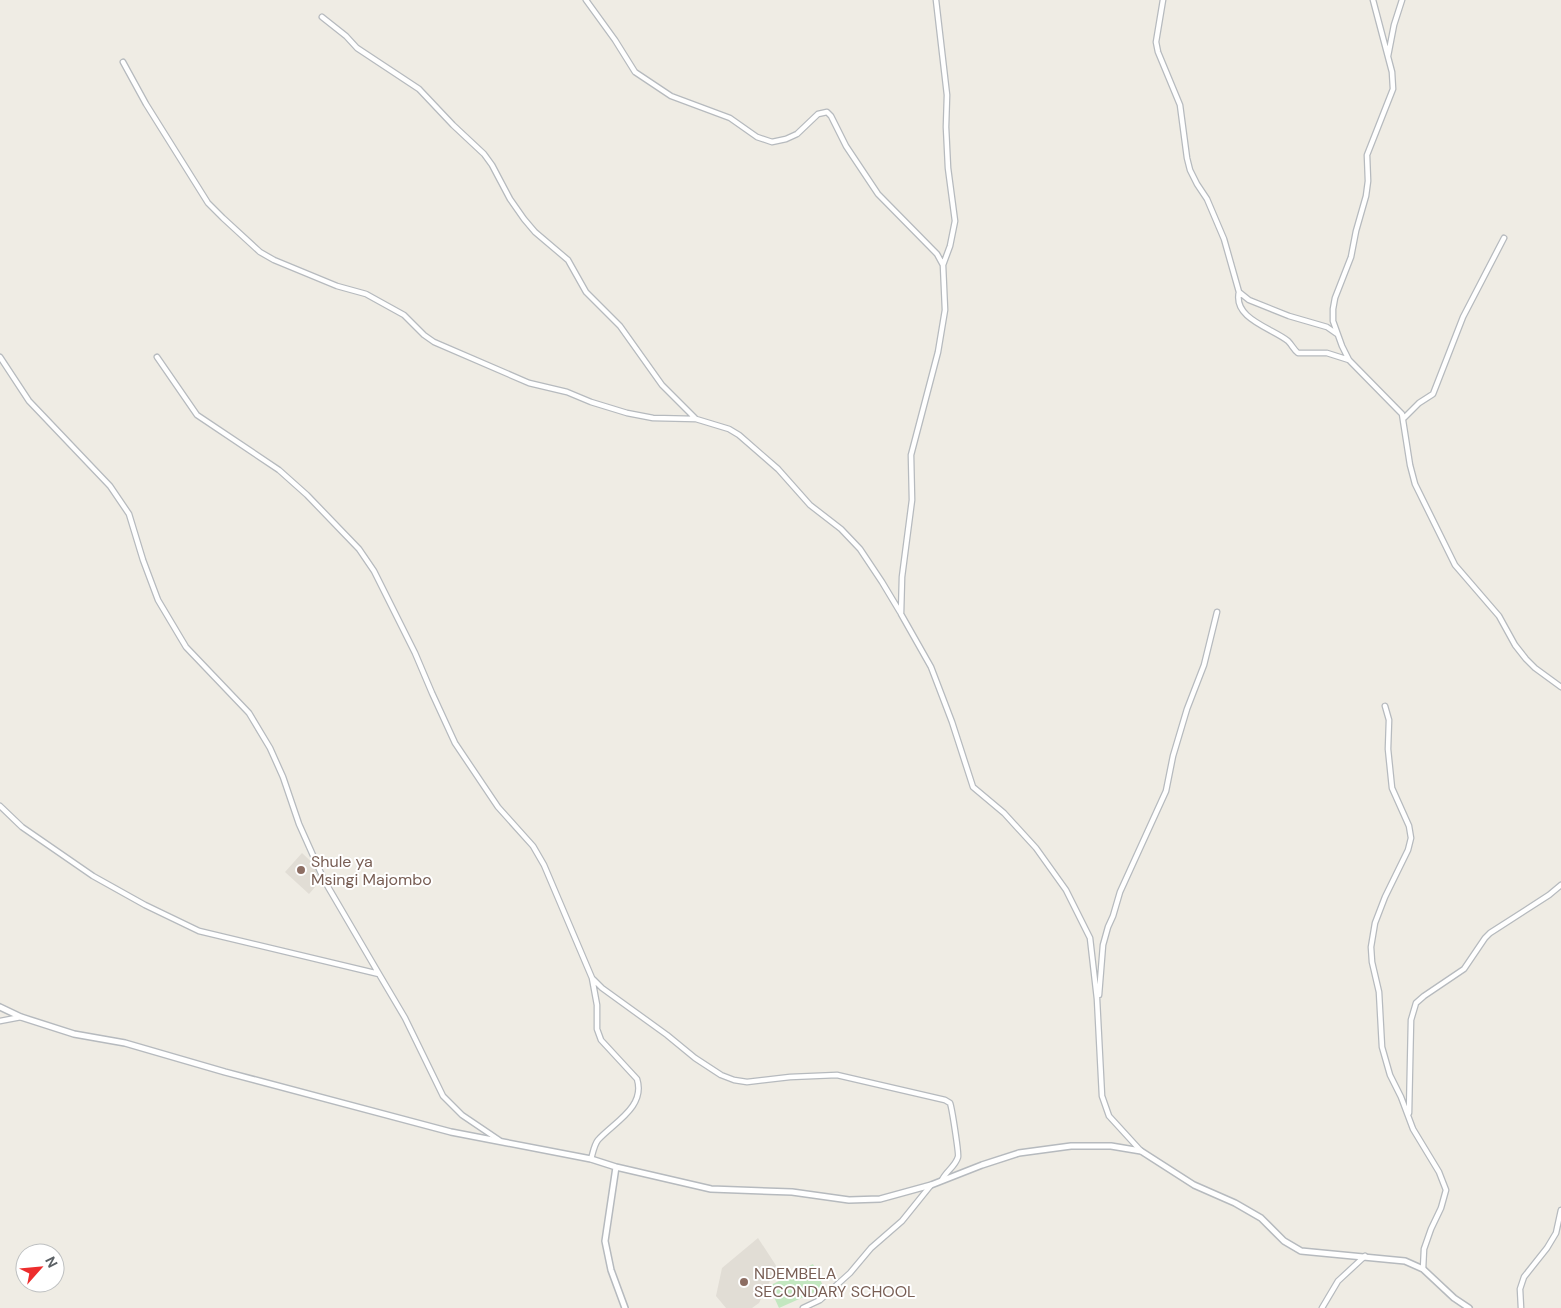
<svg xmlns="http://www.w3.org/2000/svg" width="1561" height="1308" font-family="'DM Sans',sans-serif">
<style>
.education{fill:#e1ddd5}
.green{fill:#c3e7c0}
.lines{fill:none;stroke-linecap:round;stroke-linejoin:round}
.minor-casing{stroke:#b6babe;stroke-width:7}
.tertiary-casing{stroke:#b6babe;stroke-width:8}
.minor{stroke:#fff;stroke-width:4.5}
.tertiary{stroke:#fff;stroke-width:5}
.education-dot{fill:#8d6e63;stroke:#fff;stroke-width:2}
.labels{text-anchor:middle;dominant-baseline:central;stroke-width:4;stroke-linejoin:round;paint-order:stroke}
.education-label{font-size:16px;fill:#785e54;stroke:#fff;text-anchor:start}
</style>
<rect width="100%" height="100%" fill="#efece4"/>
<path class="education" d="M302,853L319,869L316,873L322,879L309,894L285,872Z
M758,1238L777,1267L759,1303L752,1308H726L716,1296L722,1268Z"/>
<path class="green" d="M813,1264L824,1288L779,1308L769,1286Z"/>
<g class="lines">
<g class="minor-casing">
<path id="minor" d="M586,0L615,40L635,72L671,96L730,118L757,137L772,142L786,139L797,134L818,114L827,112L831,116L846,146L878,194L937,254L943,265L945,310L938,352L911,455L912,500L902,577L901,614L931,667L952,722L973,787L1004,813L1036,848L1066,890L1090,938L1097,999L1102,1096L1109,1116L1141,1151
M936,0L947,95L946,127L948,168L955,221L950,246L943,265
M1163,0L1156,42L1158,52L1180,105L1187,158L1190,170L1197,184L1207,199L1224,239L1239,292L1249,300L1289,316L1327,327L1337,334
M1373,0L1392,72L1393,89L1367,155L1368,181L1366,196L1356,231L1351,257L1335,298L1333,309V321L1342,346L1349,360L1402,414L1410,465L1415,484L1455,565L1499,616L1515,645L1526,659L1535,668L1561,687
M322,17L346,36L357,48L419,89L453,125L484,154L492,165L510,199L524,219L535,232L568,260L586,292L620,326L662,385L695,418
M1388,56L1394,25L1402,0
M123,62L146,104L208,203L223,218L260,252L274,260L337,286L366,294L404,315L424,335L434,342L529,383L567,392L591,402L627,413L653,418L696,419L729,429L739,435L778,469L810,505L841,529L860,549L882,582L900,612
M1239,292C1233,319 1272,328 1288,341C1292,345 1294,350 1298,353H1327L1349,360
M0,357L29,401L110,486L129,514L143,560L158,600L186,647L249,713L270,748L283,777L299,824L324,880L379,974
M157,357L197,415L279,470L307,495L359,549L374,571L415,653L432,693L455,743L498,807L533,846L544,865L592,978L597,1005V1029L601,1040L637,1079C646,1107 613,1123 598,1140C594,1145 593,1153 591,1159
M1404,418L1419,403L1433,394L1463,317L1504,238
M1385,706L1389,720L1388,749L1392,788L1409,826L1411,838L1408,850L1385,897L1375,923L1371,947L1372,962L1379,992L1382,1047L1390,1075L1401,1097L1413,1129L1439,1172L1446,1190L1441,1208L1431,1229L1424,1249L1423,1269
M0,806L22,827L93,876L145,905L199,931L379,974L405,1018L443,1096L462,1115L499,1140
M593,979L602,988L667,1035L695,1058L721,1075L734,1080L747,1082L790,1077L837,1075L945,1100L950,1103C952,1108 959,1154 958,1157C955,1167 946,1171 942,1180
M1099,995L1103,945L1108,927L1113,916L1120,892L1166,791L1173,756L1187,709L1204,665L1217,612
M0,1021L21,1017
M1409,1113L1411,1020L1416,1003L1424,996L1464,969L1485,938L1490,933L1549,895L1561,885
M803,1308L820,1300L850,1273L871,1248L902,1221L931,1185
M1322,1308L1338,1281L1365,1256
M1521,1308L1520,1289L1524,1277L1547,1248L1556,1233L1561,1210"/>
</g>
<g class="tertiary-casing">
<path id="tertiary" d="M0,1007L21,1017L74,1034L125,1043L225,1072L451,1132L591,1159L616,1167L711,1189L792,1192L849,1200L880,1199L931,1185L982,1165L1019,1153L1071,1146H1111L1141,1151L1194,1185L1235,1203L1261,1218L1284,1241L1301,1251L1405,1261L1423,1269L1454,1298L1469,1308
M616,1167L605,1241L611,1270L625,1308"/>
</g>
<use href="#minor" class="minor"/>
<use href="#tertiary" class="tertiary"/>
</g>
<g class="education-dot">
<circle cx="301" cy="870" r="5"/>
<circle cx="744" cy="1282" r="5"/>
</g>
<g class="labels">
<g class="education-label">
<text x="311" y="861">Shule ya<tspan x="311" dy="18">Msingi Majombo</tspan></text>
<text x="754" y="1273">NDEMBELA<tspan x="754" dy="18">SECONDARY SCHOOL</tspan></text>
</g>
</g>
<g transform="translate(40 1268) rotate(63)"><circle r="24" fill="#ffffff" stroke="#bec0c1"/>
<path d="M0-4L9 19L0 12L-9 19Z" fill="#ed2c2c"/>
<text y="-8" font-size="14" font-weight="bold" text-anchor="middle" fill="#5c6165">N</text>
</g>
</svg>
